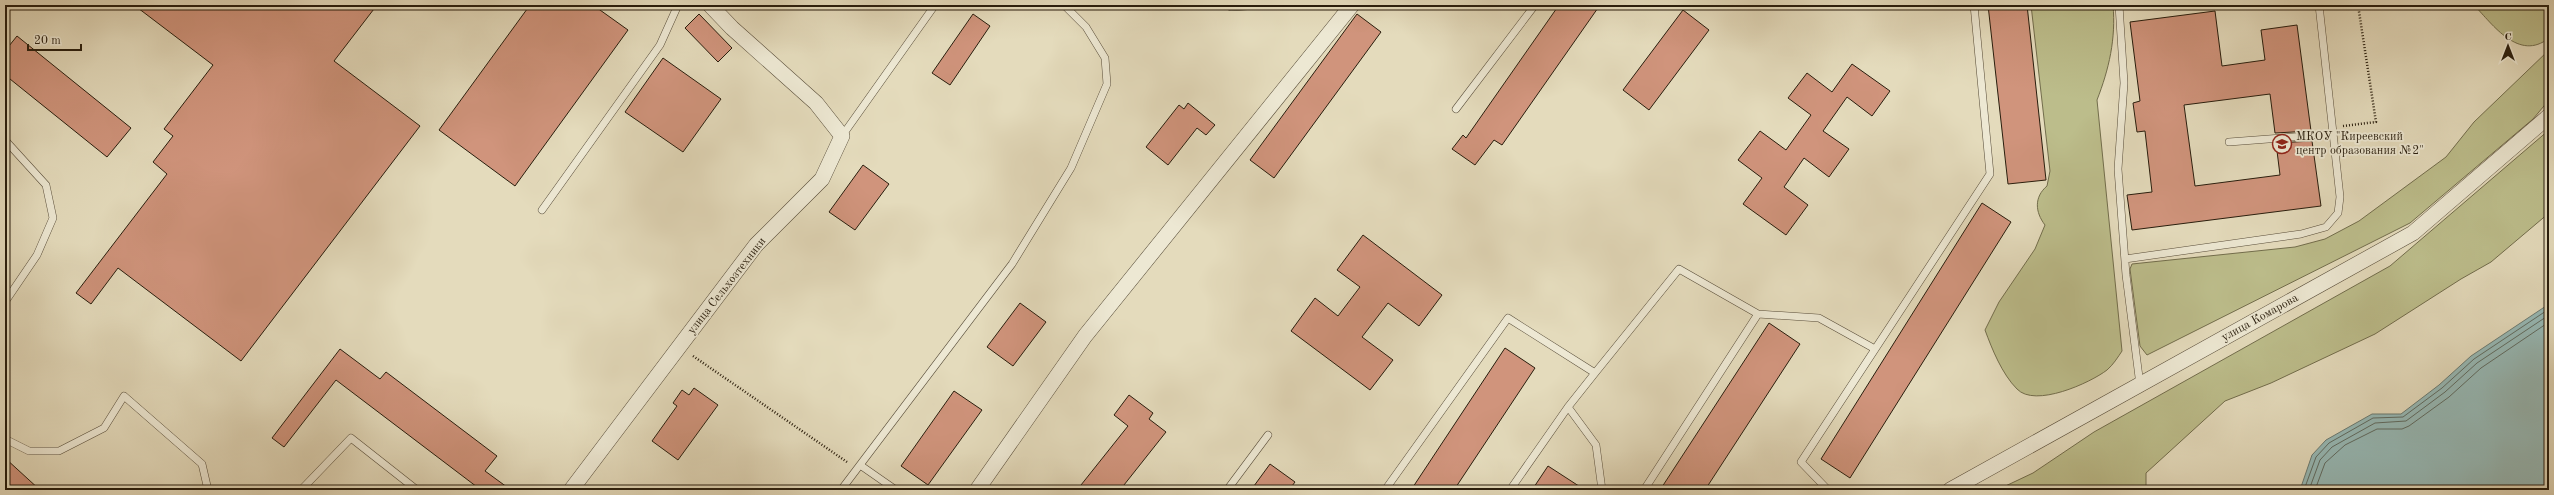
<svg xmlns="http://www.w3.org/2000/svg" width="2554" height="495" font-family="'Old Standard TT',serif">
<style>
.green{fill:#bcbd8b;stroke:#726d4c}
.water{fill:#97bab7;stroke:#6b7b73}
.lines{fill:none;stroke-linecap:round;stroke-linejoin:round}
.shore{stroke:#606c62;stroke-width:1}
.building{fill:#d0947c;stroke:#281d0d}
.lane-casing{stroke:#574c39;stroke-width:8}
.street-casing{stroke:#574c39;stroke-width:16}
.path{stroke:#281d0d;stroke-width:2.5;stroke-dasharray:1 2;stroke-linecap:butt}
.lane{stroke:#ede8d3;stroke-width:7}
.street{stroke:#ede8d3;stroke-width:15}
.labels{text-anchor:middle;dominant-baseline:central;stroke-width:3.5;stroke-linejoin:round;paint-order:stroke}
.poi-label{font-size:12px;fill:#281d0d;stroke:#ede8d3;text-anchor:start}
.street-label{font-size:12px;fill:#281d0d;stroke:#ede8d3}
</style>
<rect width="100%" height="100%" fill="#e4dbbc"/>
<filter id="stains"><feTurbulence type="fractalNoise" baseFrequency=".005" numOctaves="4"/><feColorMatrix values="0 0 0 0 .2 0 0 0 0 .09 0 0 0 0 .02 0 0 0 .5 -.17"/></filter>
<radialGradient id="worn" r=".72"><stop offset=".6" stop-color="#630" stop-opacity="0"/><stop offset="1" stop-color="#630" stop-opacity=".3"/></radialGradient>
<path class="green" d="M2031,5H2113C2116,39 2109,69 2097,100L2122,351C2118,357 2113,365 2107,370C2090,383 2035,408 2017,389C2002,374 1992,349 1985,330L1999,302L2035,249L2045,225C2035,212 2034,197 2047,186L2050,171Z
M2474,5H2549V38C2519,62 2493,25 2474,5Z
M2549,50V100L2533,119L2410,223L2147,355L2140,346L2130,269L2132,264L2295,247L2325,239L2359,221L2446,157L2474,122Z
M2549,130V213L2491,262L2461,279L2375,334L2271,383L2225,401L2146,473V490H2098L2096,486L2087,490H1997L2033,473L2094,432L2390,266Z"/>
<path class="water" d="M2549,304V490H2300L2312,455L2326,440L2372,414H2401L2439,385L2471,356Z"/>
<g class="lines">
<path class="shore" d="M2304,490L2316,457L2329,443L2373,418L2403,417L2442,388L2474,359L2549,309
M2309,490L2320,460L2332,447L2375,423L2406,421L2445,392L2477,363L2549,315
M2315,490L2325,463L2345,445L2377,429H2402L2409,426L2449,397L2481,368L2549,322"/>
</g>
<path class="building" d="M134,5H377L334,61L420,126L241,361L118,268L91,304L76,293L167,174L153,162L173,136L164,129L213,65Z
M530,5H593L628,30L515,186L439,130Z
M1559,5H1600L1502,145L1494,140L1475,165L1452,149L1463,135L1466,138Z
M1988,5H2027L2046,180L2008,184Z
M1683,10L1709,30L1649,110L1623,90Z
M2215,11L2222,66L2265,60L2261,30L2297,25L2311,131L2275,133L2270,94L2184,105L2195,186L2280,175L2276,143L2312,141L2321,206L2132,230L2127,195L2152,192L2145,131L2137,132L2133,103L2140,101L2130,22Z
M699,14L732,48L718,62L685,28Z
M973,14L990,26L950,85L932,73Z
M1357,14L1381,32L1274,178L1250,160Z
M17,36L131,128L107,157L5,75V51Z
M663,58L721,99L683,152L625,112Z
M1852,64L1890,91L1872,116L1847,97L1823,131L1849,149L1829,177L1804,158L1784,187L1808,205L1786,235L1743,204L1762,178L1738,160L1760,131L1786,150L1811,115L1788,98L1807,73L1832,92Z
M1188,103L1215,125L1206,135L1197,128L1168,165L1146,147L1179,105L1184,109Z
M863,165L889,184L855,230L829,212Z
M1982,203L2011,222L1850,478L1821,459Z
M1363,235L1442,295L1419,326L1388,303L1362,337L1393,360L1370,390L1291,331L1315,298L1338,316L1360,287L1337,270Z
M1020,303L1046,322L1013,366L987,347Z
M1769,323L1800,344L1705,490H1660Z
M1505,348L1535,368L1454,490H1411Z
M340,349L380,379L386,372L497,456L485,471L511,490H481L336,380L284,447L272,438Z
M694,388L718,405L678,460L652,441L677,406L673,403L682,390L689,395Z
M954,391L982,410L928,485L901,466Z
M1129,395L1153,413L1149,419L1166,432L1120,490H1077L1128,426L1114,415Z
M5,458L40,490H5Z
M1270,464L1295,482L1289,490H1251Z
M1548,466L1585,490H1532Z"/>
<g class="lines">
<g class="lane-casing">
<path id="lane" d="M1231,5V7L1263,5
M2119,5L2124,83L2118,169L2126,275L2140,385
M1456,109L1535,5
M842,136L935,5
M5,140L46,185L53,218L37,255L5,302
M2229,142L2332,134
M542,210L660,45L678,5
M2125,259L2301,234L2326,227L2338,213L2340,197L2319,5
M1568,407L1596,445L1602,490
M5,439L29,451H59L104,428L124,396L202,464L208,490
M860,465L896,490
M301,490L351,438L417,490
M841,490L1012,264L1071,168L1107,84L1105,58L1086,27L1064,5
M1227,490L1268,435
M1385,490L1508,318L1595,373L1679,269L1758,314L1819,318L1875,349
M1510,490L1568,407L1595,373
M1644,490L1758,314
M1828,490L1801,462L1990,174L1974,5"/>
</g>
<g class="street-casing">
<path id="street" d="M571,490L756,245L822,179L842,136L816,103L732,28L710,5
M977,490L1085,336L1352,5
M1950,490L2413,233L2549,116"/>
</g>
<path class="path" d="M2343,126L2376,122L2358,5
M693,356L847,462"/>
<use href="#lane" class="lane"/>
<use href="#street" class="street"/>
</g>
<defs>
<g id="school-ring" transform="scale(1)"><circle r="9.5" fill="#ede8d3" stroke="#8f2418" stroke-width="1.5"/><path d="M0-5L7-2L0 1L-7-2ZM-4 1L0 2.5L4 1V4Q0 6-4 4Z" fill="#8f2418"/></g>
</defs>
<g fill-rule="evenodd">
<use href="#school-ring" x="2282" y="144"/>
</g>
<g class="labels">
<g class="poi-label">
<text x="2296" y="137">МКОУ "Киреевский<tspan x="2296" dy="14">центр образования №2"</tspan></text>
</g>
<g class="street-label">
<text transform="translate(727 286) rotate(-52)">улица Сельхозтехники</text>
<text transform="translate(2260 318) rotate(-29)">улица Комарова</text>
</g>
</g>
<rect width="2554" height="495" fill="none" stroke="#e4dbbc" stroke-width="20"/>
<rect x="6" y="6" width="2542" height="483" fill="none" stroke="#281d0d" stroke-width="2"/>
<rect x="10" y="10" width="2534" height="475" fill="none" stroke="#281d0d"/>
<g transform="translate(2508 46)" stroke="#ede8d3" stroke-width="3" paint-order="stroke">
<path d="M0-3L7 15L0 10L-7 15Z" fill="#281d0d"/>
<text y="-6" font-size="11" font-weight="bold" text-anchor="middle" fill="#281d0d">С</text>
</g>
<path d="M28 44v6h53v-6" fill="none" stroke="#281d0d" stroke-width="2"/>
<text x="34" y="44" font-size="12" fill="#281d0d" stroke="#ede8d3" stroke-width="3" paint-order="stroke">20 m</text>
<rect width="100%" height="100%" filter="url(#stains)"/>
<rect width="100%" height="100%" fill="url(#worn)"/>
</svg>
